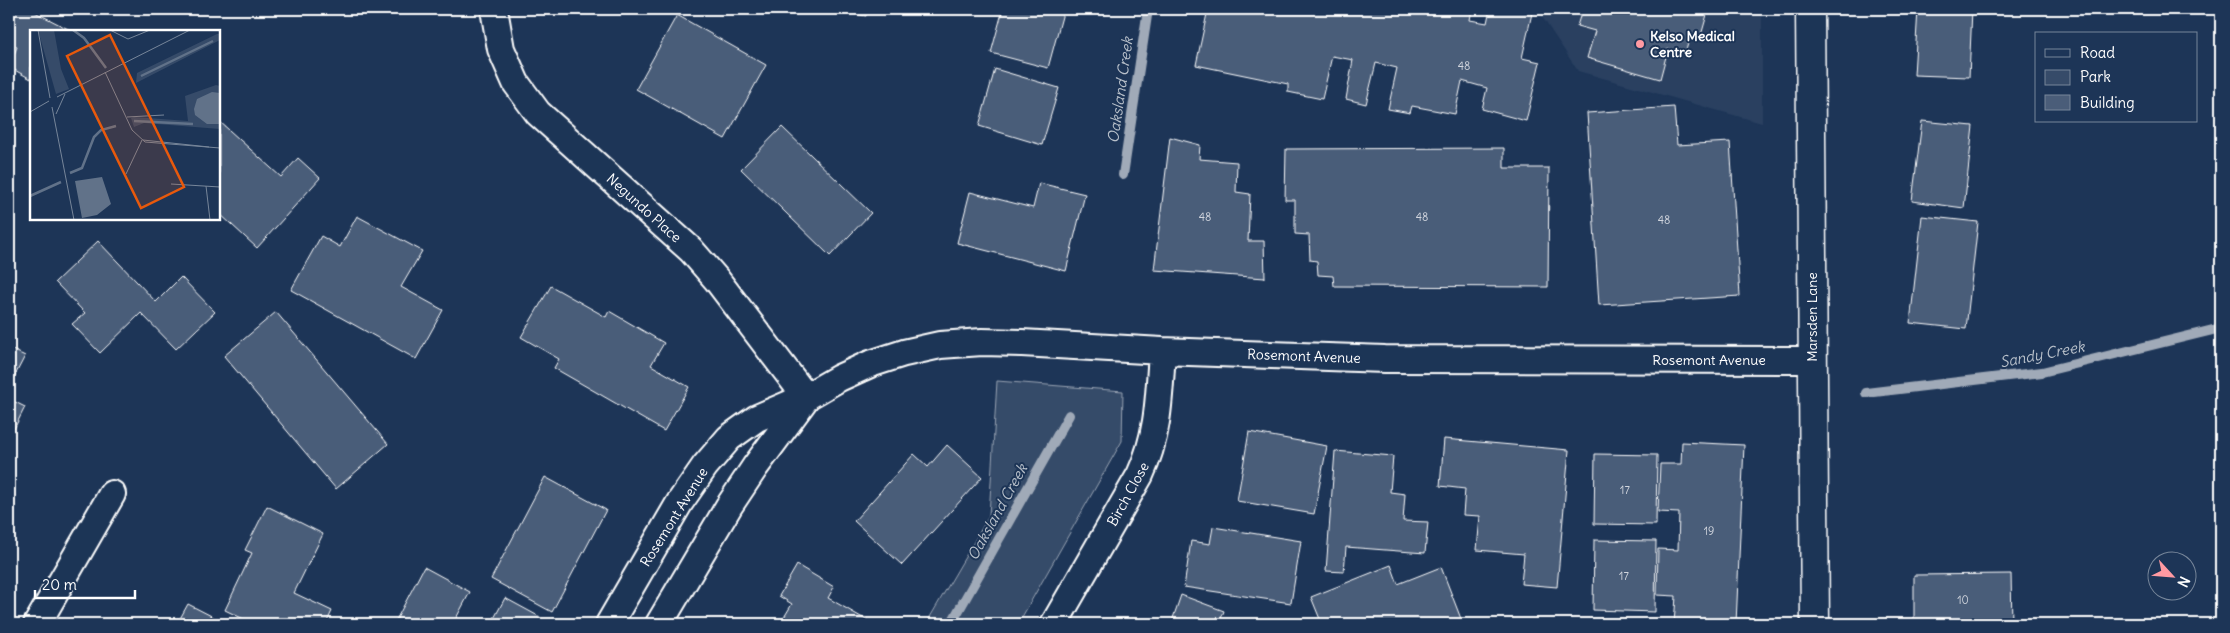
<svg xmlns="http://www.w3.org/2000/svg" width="2230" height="633" font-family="Delius,sans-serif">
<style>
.built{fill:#2a4161}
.green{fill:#364b69;stroke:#9aa5b4}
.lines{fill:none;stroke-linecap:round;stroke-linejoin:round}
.stream{stroke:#a0aab8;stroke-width:10}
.building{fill:#4a5d79;stroke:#fff}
.minor-casing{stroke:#fff;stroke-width:30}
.secondary-casing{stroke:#fff;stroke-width:31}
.minor{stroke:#1d3557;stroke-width:26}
.secondary{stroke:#1d3557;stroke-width:28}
.poi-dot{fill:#ff9aa2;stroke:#1d3557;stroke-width:2}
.labels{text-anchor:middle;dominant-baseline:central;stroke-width:4;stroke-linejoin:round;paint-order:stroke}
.number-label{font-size:11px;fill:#d2d6de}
.poi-label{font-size:14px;font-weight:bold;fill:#fff;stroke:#1d3557;text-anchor:start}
.street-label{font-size:14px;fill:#fff;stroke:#1d3557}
.water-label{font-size:15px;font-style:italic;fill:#b8c0ca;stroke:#1d3557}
.inset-river{fill:none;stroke:#617289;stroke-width:2.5}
.inset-road{fill:none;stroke:#77869a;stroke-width:1}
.view{fill:#e8590c;fill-opacity:0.15;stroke:#e8590c;stroke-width:2.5}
.inset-edge{fill:none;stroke:#fff;stroke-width:2.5}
</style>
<rect width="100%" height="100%" fill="#1d3557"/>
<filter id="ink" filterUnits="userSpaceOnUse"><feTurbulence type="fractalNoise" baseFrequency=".02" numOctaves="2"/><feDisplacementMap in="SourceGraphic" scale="10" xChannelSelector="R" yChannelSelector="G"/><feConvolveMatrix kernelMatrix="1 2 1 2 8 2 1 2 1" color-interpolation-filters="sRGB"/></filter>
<g filter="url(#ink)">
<path class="built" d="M1537,9H1762V123L1578,71Z"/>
<path class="green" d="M997,381L1123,391L1122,441L1018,624H926L989,516Z"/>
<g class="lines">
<path class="stream" d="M1123,175L1148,9
M1866,393L2042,372L2221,328
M951,624L1069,415"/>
</g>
<path class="building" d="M16,9H29L72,31H31V79L9,67L17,47L9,43V22Z
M843,9H867L866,16L843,12Z
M1003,9H1064L1048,68L991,53Z
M1208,9H1472L1470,20L1487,23L1490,9H1510L1532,13L1522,58L1540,62L1526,121L1482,109L1487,88L1462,81L1455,114L1412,106L1410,113L1388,109L1397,68L1376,63L1366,104L1346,99L1353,60L1332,56L1322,99L1288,92V84L1196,65Z
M1577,9H1698L1708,11L1700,39L1690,36L1685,54L1668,49L1660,79L1587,58L1595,31L1577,26L1582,10Z
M1918,9H1972L1969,77L1914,75Z
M677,15L766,65L725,139L636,89Z
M995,69L1059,88L1042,145L979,126Z
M1674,107L1677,145L1730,142L1740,296L1599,305L1587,113Z
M219,121L281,177L298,158L320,178L257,248L219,213Z
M1922,121L1973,126L1964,208L1912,201Z
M782,127L871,213L830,256L741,169Z
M1170,137L1200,145L1199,159L1237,162L1236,192L1250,194L1248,241H1264L1265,278L1154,270Z
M1504,148V168H1549L1548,287L1334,286L1333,276L1318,275L1317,261L1310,260L1309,235L1295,234V200H1285L1286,149Z
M1039,183L1085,194L1066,271L957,243L970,192L1033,208Z
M357,216L422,251L401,287L443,310L416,359L291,290L321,236L340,247Z
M1922,216L1978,222L1966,329L1910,323Z
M98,241L156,302L181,277L215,312L176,349L141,313L100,353L72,324L85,313L55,282Z
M551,286L606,317L609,311L664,343L651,365L689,387L664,431L554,368L559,359L521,337Z
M276,312L388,444L336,489L224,356Z
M9,348L25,356L9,387Z
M9,399L25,407L9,439Z
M1249,432L1327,446L1314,514L1237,501Z
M1444,439L1569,450L1557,587L1521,584L1524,554L1477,550L1480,516L1463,515L1465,489L1440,486Z
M1682,442L1744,445L1736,624H1674L1676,596L1657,595L1658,549L1678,550L1679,513L1658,512L1660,464H1681Z
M947,445L982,477L902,565L854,521L914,454L928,467Z
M1335,451L1393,456L1390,492L1405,494L1403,521L1428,522L1425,553L1346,547L1344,572L1326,571Z
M1595,454L1657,455L1656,525L1594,524Z
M545,477L606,510L552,612L491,579Z
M267,506L323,534L294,593L332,611L326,624H254L225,610L252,553L245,550Z
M1213,527L1301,541L1291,603L1184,587L1191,541L1210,544Z
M1594,540L1656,541L1655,612L1593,610Z
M797,565L834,587L828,598L868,621L866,624H780L792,604L779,596Z
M1391,565L1398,584L1441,567L1463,624H1322L1311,597Z
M424,567L470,592L453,624H394Z
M2011,574L2012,624H1914V575Z
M1181,595L1224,611L1219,624H1171Z
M505,598L540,617L536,624H491Z
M188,604L227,624H177Z"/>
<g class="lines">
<g class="minor-casing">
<path id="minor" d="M495,15L501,49L516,83L538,113L691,250L717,280L806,397
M37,624L112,494
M609,624L680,502L705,466L729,438L757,418L806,397L839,378L870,364L904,353L940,345L982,342L1022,343L1162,351L1385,359L1812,360
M659,624L729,506L755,467L806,398
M1054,624L1140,475C1159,434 1159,396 1162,351"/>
</g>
<g class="secondary-casing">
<path id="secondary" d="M1810,9L1815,624"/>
</g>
<use href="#minor" class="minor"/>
<use href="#secondary" class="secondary"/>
</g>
</g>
<circle class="poi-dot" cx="1640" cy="44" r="5"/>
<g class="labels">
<g class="number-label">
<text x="1464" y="66">48</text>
<text x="1205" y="217">48</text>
<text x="1422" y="217">48</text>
<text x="1664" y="220">48</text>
<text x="1625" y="490">17</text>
<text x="1709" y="531">19</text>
<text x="1624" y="576">17</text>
<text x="1963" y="600">10</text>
</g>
<g class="poi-label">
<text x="1650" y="36">Kelso Medical<tspan x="1650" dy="16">Centre</tspan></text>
</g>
<g class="street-label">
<text transform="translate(644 208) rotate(42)">Negundo Place</text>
<text transform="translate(1812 317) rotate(-90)">Marsden Lane</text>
<text transform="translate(1304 356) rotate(2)">Rosemont Avenue</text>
<text x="1709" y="360">Rosemont Avenue</text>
<text transform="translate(1128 494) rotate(-61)">Birch Close</text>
<text transform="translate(674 517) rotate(-58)">Rosemont Avenue</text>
</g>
<g class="water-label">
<text transform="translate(1120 90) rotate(-82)">Oaksland Creek</text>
<text transform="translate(2042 354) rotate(-11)">Sandy Creek</text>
<text transform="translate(997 512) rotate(-61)">Oaksland Creek</text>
</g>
</g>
<g transform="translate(30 30)">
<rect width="190" height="190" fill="#1d3557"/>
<path d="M8,0H24L31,39L39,59L26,64ZM187,4H190V10L106,53L107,43ZM186,55L190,56V99L114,93L104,97L101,88L104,87L158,91L155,66Z" fill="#364b69"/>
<path d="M182,62L190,63V94H177L165,85L164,79L167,69ZM72,147L81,174L67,185L52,188L45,151Z" fill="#617289"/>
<path class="inset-river" d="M43,0L54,8L76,38M111,46L183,11M104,91L163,94M40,143L52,138L64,107L71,100L86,96M0,166L31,152"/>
<path class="inset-road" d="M8,0L20,68M80,0L98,9L120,0M75,42L102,100L115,112L190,118M27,67L160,0M22,77L44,190M0,82L19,71M26,84L35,64M97,87L134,85M113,110L179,117M96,144L112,110M141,154L190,157M176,156L180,190"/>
<path class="view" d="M80,5L154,157L111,178L37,26Z"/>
<rect width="190" height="190" class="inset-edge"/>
</g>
<rect width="2230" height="633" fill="none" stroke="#1d3557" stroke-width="30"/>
<rect x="15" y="15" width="2200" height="603" fill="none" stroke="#fff" stroke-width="2" filter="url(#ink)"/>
<rect x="2035" y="32" width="162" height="90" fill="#1d3557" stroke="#77869a"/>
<rect x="2045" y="49" width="25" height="8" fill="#1d3557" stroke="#77869a"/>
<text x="2080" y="58" font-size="15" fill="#ffffff">Road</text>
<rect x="2045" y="70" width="25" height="15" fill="#364b69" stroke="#77869a"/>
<text x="2080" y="82" font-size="15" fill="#ffffff">Park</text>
<rect x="2045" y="95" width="25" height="15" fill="#4a5d79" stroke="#77869a"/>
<text x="2080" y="108" font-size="15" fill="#ffffff">Building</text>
<g transform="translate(2172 576) rotate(116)"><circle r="24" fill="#1d3557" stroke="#77869a"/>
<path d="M0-4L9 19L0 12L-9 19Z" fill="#ff9aa2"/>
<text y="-8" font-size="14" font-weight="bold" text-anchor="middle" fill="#ffffff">N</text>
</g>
<path d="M35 590v8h100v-8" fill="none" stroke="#ffffff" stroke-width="2.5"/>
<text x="42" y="590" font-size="15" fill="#ffffff" stroke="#1d3557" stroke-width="4" paint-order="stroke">20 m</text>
</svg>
